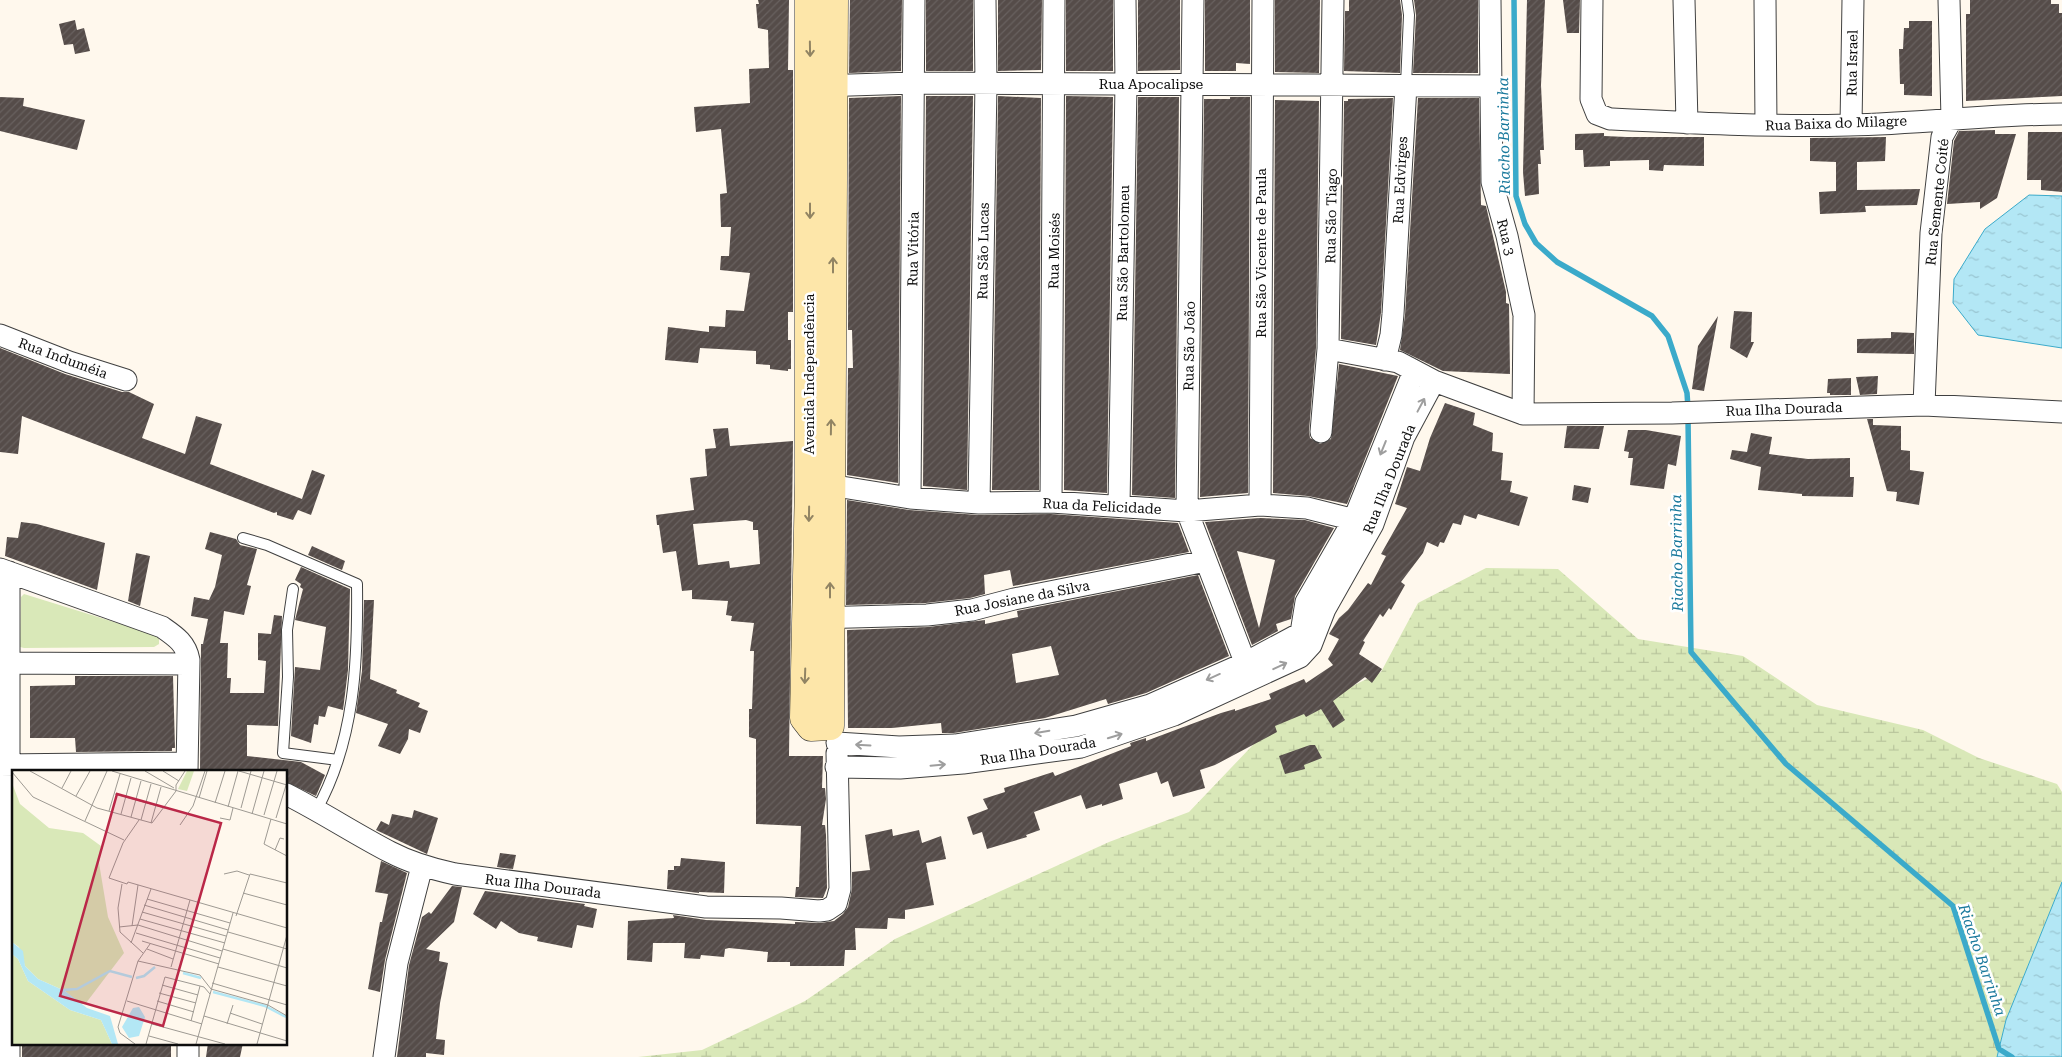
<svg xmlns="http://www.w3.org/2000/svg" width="2062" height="1057" font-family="'Roboto Serif',serif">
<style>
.grass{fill:#d9e8b8}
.wetland{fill:url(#wetland-marsh)}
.water{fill:url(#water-ripples);stroke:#3baaca}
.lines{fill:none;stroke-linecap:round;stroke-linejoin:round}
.stream{stroke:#3baaca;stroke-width:5.5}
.building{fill:url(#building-hatch);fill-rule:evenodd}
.service-casing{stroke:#404040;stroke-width:12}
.minor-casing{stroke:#404040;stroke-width:23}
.secondary-casing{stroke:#2f2f2f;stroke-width:29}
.service{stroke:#fff;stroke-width:10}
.minor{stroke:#fff;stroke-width:21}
.secondary{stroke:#fde6a9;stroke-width:28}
.oneway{stroke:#918463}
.oneway2{stroke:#9e9e9e}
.labels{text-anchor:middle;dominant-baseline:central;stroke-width:5;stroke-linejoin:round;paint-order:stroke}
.street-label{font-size:14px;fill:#0d0d0d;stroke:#fff}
.water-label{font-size:15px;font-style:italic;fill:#19799c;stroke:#fff}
.inset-river{fill:none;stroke:#b3e7f5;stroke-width:2.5}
.inset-road{fill:none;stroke:#9e9a93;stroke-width:1}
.view{fill:#ba2848;fill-opacity:0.15;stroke:#ba2848;stroke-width:2.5}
.inset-edge{fill:none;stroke:#0d0d0d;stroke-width:2.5}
</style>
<defs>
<pattern id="wetland-marsh" width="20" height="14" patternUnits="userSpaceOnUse" patternTransform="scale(1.25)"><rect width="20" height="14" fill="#d9e8b8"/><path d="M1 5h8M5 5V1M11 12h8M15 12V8" fill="none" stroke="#b9c69d"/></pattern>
<pattern id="water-ripples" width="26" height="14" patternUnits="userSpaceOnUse" patternTransform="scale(1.25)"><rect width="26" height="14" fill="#b3e7f5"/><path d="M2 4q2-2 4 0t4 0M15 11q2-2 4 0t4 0" fill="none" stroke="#99c5d1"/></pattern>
<pattern id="building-hatch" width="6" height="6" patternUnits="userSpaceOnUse" patternTransform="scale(1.25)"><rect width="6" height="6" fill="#554c49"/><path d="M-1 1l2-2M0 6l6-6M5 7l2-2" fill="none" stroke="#68615f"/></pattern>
</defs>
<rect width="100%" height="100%" fill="#fff8ed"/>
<path class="grass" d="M24,594L156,635L159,639V644L154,647L24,648L20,647L21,597Z"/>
<path class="wetland" d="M1486,568L1558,569L1638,639L1743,656L1817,705L1923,730L1979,758L2057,784L2062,792V882L2006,1020L1997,1057H638L702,1050L805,1001L895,939L1109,842L1189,812L1271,726L1381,672L1418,603Z"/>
<path class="water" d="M2029,195L2062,196V348L1978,335L1953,303L1954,279L1985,229Z
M2062,882V1057H1997L2006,1020Z"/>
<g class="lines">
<path class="stream" d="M1514,0L1516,196L1525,224L1536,243L1557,262L1652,316L1668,336L1687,393L1688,408
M1688,417L1691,652L1786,764L1953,906L1999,1049L2012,1057"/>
</g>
<path class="building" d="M758,0H789L788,70H793V312H788V340H791V369H788V371L770,369V365L756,364V351L700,348L698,363L665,360L668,327L709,332V326L725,327L726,310L744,311L750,273L720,270L721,256H729L731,227H721L720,194L727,193L721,129L696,132L694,107L750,103L749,69L769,68L768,30L758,28L756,4H759Z
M850,0H902L901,71L849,73Z
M926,0H973V71H926Z
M998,0H1042L1041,70L998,71Z
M1066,0H1113V71H1066Z
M1138,0H1180V70L1138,71Z
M1205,0H1250V64L1236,63V71H1205Z
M1275,0H1320L1319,73L1275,72Z
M1349,0H1400L1402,15L1400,73L1344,71L1345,11H1349Z
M1414,0H1478V73H1413L1416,15Z
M1527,0H1545L1541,85L1544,150H1540L1541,164H1538L1539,194L1525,196L1523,172Z
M1563,0H1580L1579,33H1567Z
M1970,0H2051V4H2059V13H2062V96L1966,101V14H1970Z
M75,20L77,30L84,28L90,51L75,54L73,44L64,45L59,24Z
M1909,21H1932V96L1904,95V84H1900L1899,49H1903L1904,28H1909Z
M901,96L898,483L847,475L848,368H853L852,330H848L849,98Z
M926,96H973L967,490L923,486Z
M998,96L1041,98L1039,490H992Z
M1066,96L1113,97L1107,493L1064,490Z
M0,97L24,98L23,106L85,120L77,150L0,131Z
M1138,97H1179L1175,498L1132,495Z
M1230,97H1250L1248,493L1200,497L1204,99H1230Z
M1393,98L1381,313L1376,345L1341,339L1344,101H1348V99Z
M1418,98H1479L1481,205L1486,206L1506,292V303L1509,304L1510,374L1443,371L1400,350L1405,315Z
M1275,100L1319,101L1316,348L1309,431L1310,438L1320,444L1331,439L1339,364L1398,376L1347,504L1308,496L1273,493Z
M1995,130V134H2016L1997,198L1980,209V202L1947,204L1954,141L1959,131Z
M2028,132H2062V192L2041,190V180H2027Z
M1604,133V136L1627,137H1704V166L1664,165L1663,171L1649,170V160L1610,161V166L1584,167L1583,150H1575V134Z
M1886,137L1885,161L1857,162V190L1920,189L1917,205L1865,206L1866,212L1820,214L1819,192L1836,191V162L1810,161V138Z
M1734,311L1752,312L1751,342H1754L1747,358L1730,348Z
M1718,316L1704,391L1692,389L1698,346Z
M1891,332L1914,333V354L1857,353V339L1891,338Z
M0,348L65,374L122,392H129L154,404L142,438L185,454L196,416L222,424L210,464L302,499L312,470L325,475L311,515L298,510L293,520L277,515V512L274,513L22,416L18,454L0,452Z
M1878,376L1877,394L1860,395L1856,377Z
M1851,378V395H1830V393H1827L1828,379Z
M1445,403L1475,413L1473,425L1493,433L1492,451L1503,453L1501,480L1512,481L1510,492L1528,497L1524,510L1519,526L1478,514L1476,519L1464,515L1461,525L1453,523L1444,543L1440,542L1438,547L1427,542L1423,553L1401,582L1405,585L1391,610L1389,608L1383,617L1380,614L1363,641L1365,642L1359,654L1382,669L1372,683L1365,677L1333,701L1345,720L1333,728L1321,709L1306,717L1304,714L1275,726L1277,732L1215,765L1200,770L1205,788L1173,797L1168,781L1161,784L1157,772L1119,784L1123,799L1102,806V804L1086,809L1081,795L1034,812L1040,830L1026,835L1027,837L987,849L982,832L973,835L967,817L988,809L983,799L1005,792L1004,788L1053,772L1055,776L1131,746L1130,743L1146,738V741L1221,713L1235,709V711L1271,699L1269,694L1304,679L1306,683L1333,665L1328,659L1339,639L1329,634L1339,618L1348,610L1368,583L1371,585L1386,556L1381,554L1407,508L1395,504L1407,467L1420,471L1430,438Z
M1867,419H1873V425L1901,426V450L1910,451V470L1924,472L1919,505L1896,501L1897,492L1887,491Z
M1567,426H1604L1599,449L1564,448Z
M728,428L730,446L793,441L789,756H823L822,788H825L826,799L822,825H825L826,835L827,888L823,898L795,897L796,887H799L801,826L756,824V739L749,737V709H752L754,651H750L754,623L731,621L732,616L726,615L728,601L692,599V590L682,591L676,551L663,553L659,525H657L656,515L694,510L690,478L707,476L705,449L716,448L713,429ZM746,520L753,522V530H758L760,564L730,568L729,561L698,565L693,524Z
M1628,430H1646L1681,436L1676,466L1668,464L1664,489L1630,485L1633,458H1628L1629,452L1624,451Z
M1751,433L1772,437L1769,454L1808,459L1850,458V477H1854L1853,497L1802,496V494L1758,490L1761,467L1730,459L1732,450L1747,452Z
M1574,485L1591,488L1588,503L1572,500Z
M847,500L909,510L978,515L1051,514L1178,523L1189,552L1013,586L1010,570L984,575L985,594L970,598L926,603L846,605Z
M1260,518L1305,520L1334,528L1295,596L1291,619L1276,624L1278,631L1252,645L1205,522ZM1237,551L1275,560L1259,628Z
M21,522L37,524L105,543L97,590L5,556L7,537L18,538Z
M210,532L236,539L240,545L257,549L247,585L251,586L244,615L224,611L220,643H228L227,678H231L230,693H264L266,661L258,660V633L271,634L274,615L282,616L278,726L247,725V756L301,762L325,775L316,796L286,782V771H200L201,644H203L208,619L191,616L194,597L209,600L215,587L222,555L205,549Z
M312,546L345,561L342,570L308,555Z
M136,553L150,556L140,606L128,601Z
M301,567L350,589L348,670L343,710L328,706L325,717L319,716L318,725L314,724L311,743L291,736L295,667L320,670L326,627L295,620L303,589L300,587L301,584L295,580Z
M1198,575L1229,656L1146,693L1108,704L1106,699L1045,718L954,733H942L941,723L892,728H848L847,630L928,627L985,620V624L1018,617L1017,611ZM1051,646L1059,675L1016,683L1012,654Z
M364,600H374L370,679L397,690L396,693L420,703L418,707L428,711L420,733L409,729L408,739L400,754L378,746L388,724L356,713L362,671Z
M75,676H173L175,748H172V751L76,752L75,738H30V686L75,685Z
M1310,745H1315L1322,758L1304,765L1305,769L1285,774L1279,756Z
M414,810L438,818L427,854L376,830L381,821L389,825L392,814L412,818Z
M892,829L893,836L919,830L922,843L941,836L946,859L926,863L934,905L905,910V919L888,918L887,929L855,928L856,950H845L844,966H790V962H767L768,952L729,948L725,949L724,957L701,955L700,959L684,958L685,943H653L652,962L627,960L628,921L674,918L673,915L706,920L795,924V922L820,923L834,921L843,914L848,907L852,889V872L870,870L865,835Z
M500,853L516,855L513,869L497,867Z
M681,858L725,862L724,893L699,892V893L667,889L668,870H674V866H680Z
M381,861L407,873L385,960L380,992L368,989L380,922H382L388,894L375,892Z
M452,886L462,887L454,922L426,949L440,952L439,961L448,963L440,1003L436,1039L445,1040L444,1055L426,1053V1057H397L409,965L422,917L429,912L431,914Z
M485,891L585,904L584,906L597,909L593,928L577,925L572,948L537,941L538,937L519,933L501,921L496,929L473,914Z
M22,1043H171V1057H22Z
M208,1043H243L240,1057H206Z"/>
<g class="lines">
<g class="service-casing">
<path id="service" d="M1406,85L1409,15L1407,0
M243,538L267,545L357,584C358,661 355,740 317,809
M293,589L287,630L288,677L283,753L338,760"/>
</g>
<g class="minor-casing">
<path id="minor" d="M1193,0L1187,511L1250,675
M1490,0L1492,182L1507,236L1524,315L1523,414
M1592,0L1591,99L1597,114L1610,119C1690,123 1769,127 1849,125C1920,124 1991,114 2062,114
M1684,0L1687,123
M1765,0L1766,125
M819,86L914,83L1491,86
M1851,125L1853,0
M0,335L69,362L126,380
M1328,349L1398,362L1434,381L1523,414L1672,413L1924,405L2062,412
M1385,360L1391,335L1393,314L1406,85
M1924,405L1931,233L1942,137L1952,119L1949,0
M1321,432L1328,349L1333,0
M817,483L910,498L979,503L1051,502L1187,511L1260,505L1307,508L1367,523
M910,498L914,0
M1051,502L1054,0
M979,503L986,83L985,0
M1260,505L1263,0
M1119,506L1126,84L1125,0
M0,569L162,627C175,636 186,643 189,660L187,771
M815,618L927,615L972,610L1014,599L1206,561
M0,663L189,664
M837,743L899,747L955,745L1076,726L1150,705L1245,663L1301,633L1306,602L1354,519L1414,371
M0,765L187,763
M836,767L900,768L963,763L1081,747L1174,715L1300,657L1311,645L1325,609L1373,524L1404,437L1434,381
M286,794C322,812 355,834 390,852C411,863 432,869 455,874L706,907L781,908L819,911L827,910L836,904L840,889L837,753
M188,1043V1057
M9,1057V572
M384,1057L397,963L422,866"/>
</g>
<g class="secondary-casing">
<path id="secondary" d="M809,0V482L804,718L811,727L830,726L834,0"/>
</g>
<use href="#service" class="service"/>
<use href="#minor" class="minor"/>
<use href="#secondary" class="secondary"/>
</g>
<defs><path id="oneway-shaft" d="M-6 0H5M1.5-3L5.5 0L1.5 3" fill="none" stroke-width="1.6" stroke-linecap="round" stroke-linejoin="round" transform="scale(1.25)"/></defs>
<g class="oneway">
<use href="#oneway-shaft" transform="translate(810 49) rotate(89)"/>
<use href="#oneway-shaft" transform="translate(810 211) rotate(90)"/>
<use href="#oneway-shaft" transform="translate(833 265) rotate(-90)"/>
<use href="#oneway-shaft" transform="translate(831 427) rotate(-89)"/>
<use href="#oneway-shaft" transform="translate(809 514) rotate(91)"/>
<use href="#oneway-shaft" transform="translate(830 590) rotate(-90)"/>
<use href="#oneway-shaft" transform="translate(805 676) rotate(92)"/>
</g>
<g class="oneway2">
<use href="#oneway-shaft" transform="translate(1421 405) rotate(-62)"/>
<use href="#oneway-shaft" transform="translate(1383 448) rotate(112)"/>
<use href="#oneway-shaft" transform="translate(1280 666) rotate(-25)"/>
<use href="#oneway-shaft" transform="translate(1213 677) rotate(156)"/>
<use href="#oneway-shaft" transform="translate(1042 732) rotate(170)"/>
<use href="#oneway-shaft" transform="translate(1115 736) rotate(-17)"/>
<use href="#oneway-shaft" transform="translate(863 745) rotate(-177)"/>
<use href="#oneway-shaft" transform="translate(938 765) rotate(-5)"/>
</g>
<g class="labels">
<g class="street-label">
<text transform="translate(1852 63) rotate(-89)">Rua Israel</text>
<text x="1151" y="84">Rua Apocalipse</text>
<text transform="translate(1836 123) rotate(-2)">Rua Baixa do Milagre</text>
<text transform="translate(1400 180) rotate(-87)">Rua Edvirges</text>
<text transform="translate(1937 202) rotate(-84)">Rua Semente Coité</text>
<text transform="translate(1331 216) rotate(-89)">Rua São Tiago</text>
<text transform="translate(1506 237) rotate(76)">Rua 3</text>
<text transform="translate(913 249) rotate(-89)">Rua Vitória</text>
<text transform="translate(983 251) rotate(-89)">Rua São Lucas</text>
<text transform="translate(1054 251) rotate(-89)">Rua Moisés</text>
<text transform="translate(1123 253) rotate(-89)">Rua São Bartolomeu</text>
<text transform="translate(1261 253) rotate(-90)">Rua São Vicente de Paula</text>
<text transform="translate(1189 346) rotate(-89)">Rua São João</text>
<text transform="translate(63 358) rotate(20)">Rua Induméia</text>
<text transform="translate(809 374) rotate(-90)">Avenida Independência</text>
<text transform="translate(1784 409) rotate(-2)">Rua Ilha Dourada</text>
<text transform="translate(1389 479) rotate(-68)">Rua Ilha Dourada</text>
<text transform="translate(1102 506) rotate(3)">Rua da Felicidade</text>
<text transform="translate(1022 598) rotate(-11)">Rua Josiane da Silva</text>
<text transform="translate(1038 751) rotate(-9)">Rua Ilha Dourada</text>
<text transform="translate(543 886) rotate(7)">Rua Ilha Dourada</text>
</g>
<g class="water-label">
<text transform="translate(1504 136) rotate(-91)">Riacho Barrinha</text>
<text transform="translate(1677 553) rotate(-91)">Riacho Barrinha</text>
<text transform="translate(1982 960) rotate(71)">Riacho Barrinha</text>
</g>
</g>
<g transform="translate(12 770)">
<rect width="275" height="275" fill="#fff8ed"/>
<path d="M0,13L8,34L37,58L71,63L89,76L87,93L96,147L112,183L74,233L69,234L53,221L26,209L13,196L7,177L0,172ZM0,184L6,189L16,211L58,240L89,250L100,274H0Z" fill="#d9e8b8"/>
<path d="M175,1H182L175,21L166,19Z" fill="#d9e8b8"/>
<path d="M0,172L11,181L13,196L26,209L53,221L75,238L98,246L106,274H100L89,250L58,240L16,211L6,189L0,184ZM127,237L133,247L127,266L117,268L110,257L121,238Z" fill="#b3e7f5"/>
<path class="inset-river" d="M171,203L189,208M124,208L132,206L143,197M50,220L65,219L98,201L120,207M201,222L253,236L274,247"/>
<path class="inset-road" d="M18,1L85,38L140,53L164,21V15L173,1M100,1L275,54M133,1L162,18M151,1L167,11M227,1L275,15M0,2L21,27L112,70M50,18L59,1M103,24L153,38M64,26L78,1M187,28L195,1M203,33L213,1M216,37L226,1M229,38L239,1M97,41L108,4M109,44L119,8M240,44L252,1M252,45L265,1M119,47L129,11M208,48L218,50L221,38M264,48L275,12M259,49L252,74L275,86M129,50L139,14M73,51L95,1M139,53L149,17M168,55L181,36L193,1M263,80L268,68L272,69M212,104L225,101L237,105M110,114L106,138L108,162L131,183M115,114L97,108L111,73L127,50M115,114L116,112L275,158M231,123L275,135M135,129L218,153M132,135L216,160M130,142L214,166M224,146L238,104L275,113M128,149L213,173M120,156L126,115M107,157L126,155L210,181M216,162L275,179M124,163L208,188M130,171L207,194M119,173L139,119M135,179L161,189M211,179L275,198M126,191L188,205L199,219L256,235L275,246M159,197L178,130M206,197L275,216M200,213L275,235M150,215L186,225M147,223L184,233M115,231L190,254M145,231L182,242M218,243L250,254M192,246L275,271M179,251L188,216M140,254L213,274M215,254L221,235M137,266L166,274M123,274L108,263L106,257L126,191L138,174M134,274L153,207L192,217L198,224M184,274L221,143M245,274L275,165"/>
<path class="view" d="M105,24L209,53L151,256L48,226Z"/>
<rect width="275" height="275" class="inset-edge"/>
</g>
</svg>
